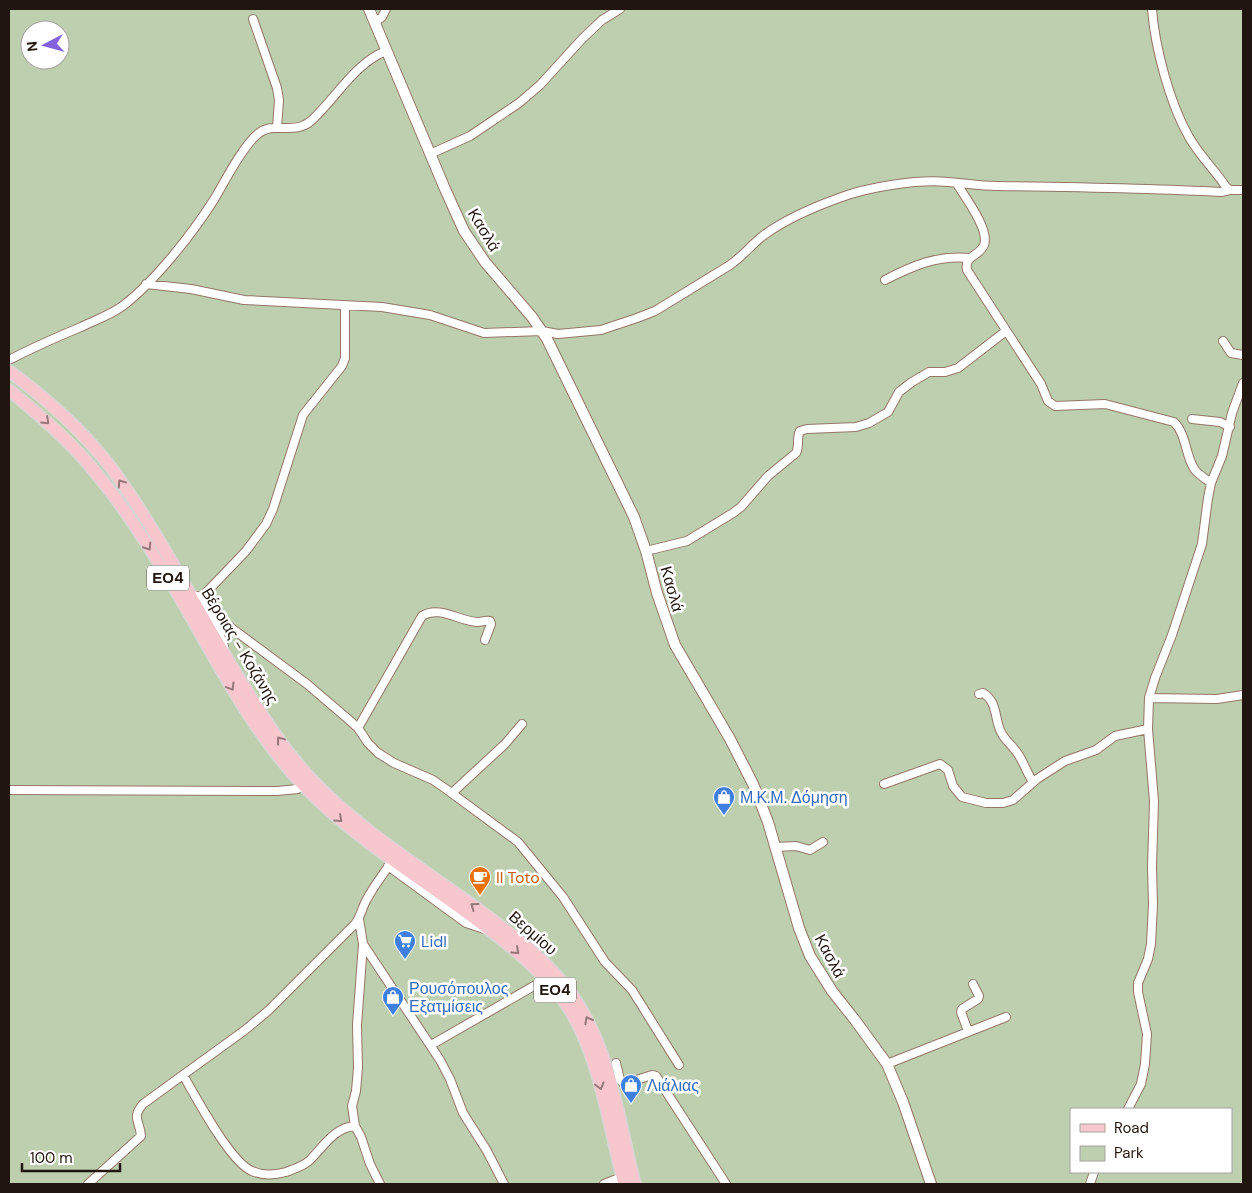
<svg xmlns="http://www.w3.org/2000/svg" width="1252" height="1193" font-family="'DM Sans',sans-serif">
<style>
.green{fill:#bdcfaf;fill-rule:evenodd}
.lines{fill:none;stroke-linecap:round;stroke-linejoin:round}
.street-casing{stroke:#947665;stroke-width:10}
.secondary-casing{stroke:#947665;stroke-width:12}
.primary-casing{stroke:#d7d5d4;stroke-width:14}
.street{stroke:#fff;stroke-width:8}
.secondary{stroke:#fff;stroke-width:10}
.primary{stroke:#f7c7cd;stroke-width:11}
.oneway{stroke:#977778}
.labels{text-anchor:middle;dominant-baseline:central;stroke-width:5;stroke-linejoin:round;paint-order:stroke}
.shield{fill:#fff;stroke:#645c57;stroke-width:1}
.shield-label{font-size:15px;font-weight:bold;fill:#21160f}
.street-label{font-size:16px;fill:#21160f;stroke:#fff}
.shop-label{font-size:16px;fill:#366cbe;stroke:#fff;text-anchor:start}
.food-label{font-size:16px;fill:#c56008;stroke:#fff;text-anchor:start}
</style>
<rect width="100%" height="100%" fill="#fef7f3"/>
<path class="green" d="M9,9H1243V1184H9ZM30,30H60V60H30ZM1071,1109H1231V1172H1071Z"/>
<g class="lines">
<g class="street-casing">
<path id="street" d="M1152,9C1155,48 1170,104 1189,137C1199,155 1215,170 1226,187L1230,190H1243
M253,19L277,88L279,100L277,128
M375,22L382,17L386,9
M430,154L470,136L519,103L540,85L582,39L602,20L620,9
M957,184C965,197 990,230 984,245C979,257 964,255 967,270L1041,384L1048,401L1055,406L1105,404L1174,422C1187,435 1185,456 1195,470C1199,475 1206,479 1211,483
M885,280C912,266 937,255 969,258
M146,284L191,289L244,300L382,307L430,315L484,333L542,331L558,334L601,330L637,318L655,311L730,265C743,256 752,244 764,235C786,219 814,207 839,198C867,187 918,179 948,182C964,183 980,186 997,186C1071,187 1147,188 1221,192L1230,190
M1223,341L1231,353L1243,355
M9,360C32,348 57,337 81,327C95,320 111,315 124,305C156,280 193,233 215,198C225,181 244,144 259,133C274,121 295,136 312,120C336,98 355,63 386,51
M1192,419L1220,422L1230,427
M646,551L687,541L733,513L741,507L768,476L796,453C800,446 796,438 800,431L807,429L856,427L869,423L888,412L899,392L912,382L929,372H945L958,368L1006,331
M197,596C212,610 217,628 224,646
M200,599L246,551L266,524L273,509L303,415L342,366L345,358V306
M218,626L226,625L230,627L307,684L348,719L358,728L368,743L378,753L394,763L433,780L446,789L518,842L563,897L605,962L632,990L679,1065
M979,694L983,693C995,700 995,713 998,724C1001,738 1011,743 1018,754C1024,763 1027,773 1033,782
M1149,698L1217,699L1243,695
M358,728L422,616C439,605 459,621 477,622C482,622 485,620 490,621L491,624L485,640
M884,784L940,764L948,770L953,786L962,797L986,803H1003L1013,800L1037,779L1065,761L1096,750L1115,736L1148,729
M9,790L277,791L298,789L303,785
M452,793L505,744L522,724
M775,847L796,846L810,850L823,842
M388,866L466,923L487,930
M359,919L363,944L440,1060L450,1079L463,1113L487,1151L504,1184
M363,944L357,1025L358,1068L356,1091L352,1106L355,1126L361,1137L370,1164L380,1184
M968,1031L961,1012L962,1009L978,999L979,996L973,984
M431,1045L546,979
M616,1063L620,1080L624,1084L652,1075L656,1076L726,1184
M887,1064L1006,1017
M183,1075C196,1097 230,1162 252,1171C263,1176 275,1175 286,1172C294,1169 304,1166 310,1160C323,1147 335,1127 355,1126
M1128,1109L1141,1084L1145,1064L1147,1034L1138,992V983L1148,959L1151,944L1153,904L1152,867L1154,801L1148,729L1149,698L1155,678L1172,635L1202,544L1208,498L1211,483L1222,456L1232,413L1243,383
M88,1184L141,1136C140,1121 131,1118 143,1104L245,1030L269,1010L355,924C361,917 362,907 367,899C375,884 385,872 394,858
M604,1184L622,1177
M1090,1184L1094,1172"/>
</g>
<g class="secondary-casing">
<path id="secondary" d="M369,9L445,189L464,231L485,262L532,317L547,339L634,517L646,551L657,593L675,645L730,739L753,784L768,822L799,928L810,956L832,991L855,1020L887,1064L903,1102L931,1184"/>
</g>
<g class="primary-casing">
<path id="primary" d="M9,371C47,399 84,432 112,469C162,537 199,615 244,686C264,719 285,752 312,780C363,833 425,870 483,913C515,937 549,962 572,995C611,1050 618,1120 635,1184
M9,390C35,411 62,434 85,460C121,501 151,549 179,596C217,661 251,730 304,786C356,840 423,879 483,925C515,949 546,974 568,1007C599,1053 610,1131 624,1184"/>
</g>
<use href="#street" class="street"/>
<use href="#secondary" class="secondary"/>
<use href="#primary" class="primary"/>
</g>
<defs><path id="oneway-chevron" d="M-2-3.5L2.5 0L-2 3.5" fill="none" stroke-width="1.6" stroke-linecap="round" stroke-linejoin="round" transform="scale(1.25)"/></defs>
<g class="oneway">
<use href="#oneway-chevron" transform="translate(46 421) rotate(43)"/>
<use href="#oneway-chevron" transform="translate(121 483) rotate(-125)"/>
<use href="#oneway-chevron" transform="translate(148 547) rotate(57)"/>
<use href="#oneway-chevron" transform="translate(231 687) rotate(59)"/>
<use href="#oneway-chevron" transform="translate(280 740) rotate(-127)"/>
<use href="#oneway-chevron" transform="translate(339 819) rotate(42)"/>
<use href="#oneway-chevron" transform="translate(474 906) rotate(-144)"/>
<use href="#oneway-chevron" transform="translate(516 951) rotate(42)"/>
<use href="#oneway-chevron" transform="translate(588 1020) rotate(-119)"/>
<use href="#oneway-chevron" transform="translate(600 1086) rotate(75)"/>
</g>
<defs>
<g id="shop-pin" transform="scale(1.125)"><path d="M0 17L-7.5 6A9.5 9.5 0 1 1 7.5 6Z" fill="#3f7fe0" stroke="#fff"/><path d="M-5-2.5h2.3a2.7 3.5 0 0 1 5.4 0H5L5.5 6h-11ZM-1.5-2.5h3a1.5 2.3 0 0 0-3 0Z" fill="#fff"/></g>
<g id="cafe-pin" transform="scale(1.125)"><path d="M0 17L-7.5 6A9.5 9.5 0 1 1 7.5 6Z" fill="#e8710a" stroke="#fff"/><path d="M-5.5-4.5H6V0H3Q3 3.5 0 3.5H-2.5Q-5.5 3.5-5.5 0ZM3-3.2v2h1.7v-2ZM-6 4.5H4V6H-6Z" fill="#fff"/></g>
<g id="supermarket-pin" transform="scale(1.125)"><path d="M0 17L-7.5 6A9.5 9.5 0 1 1 7.5 6Z" fill="#3f7fe0" stroke="#fff"/><path d="M-6-5.5h2.5l.6 2H6L4.5 2H-2.5L-4.4-4H-6ZM-1.5 3.2a1.3 1.3 0 1 0 .1 0ZM3 3.2a1.3 1.3 0 1 0 .1 0Z" fill="#fff"/></g>
</defs>
<g fill-rule="evenodd">
<use href="#shop-pin" x="724" y="797"/>
<use href="#cafe-pin" x="480" y="877"/>
<use href="#supermarket-pin" x="405" y="941"/>
<use href="#shop-pin" x="393" y="997"/>
<use href="#shop-pin" x="631" y="1085"/>
</g>
<g class="labels">
<g class="shield">
<rect x="147" y="565.5" width="42" height="25" rx="4"/>
<rect x="534" y="977.5" width="42" height="25" rx="4"/>
</g>
<g class="shield-label">
<text x="168" y="578">ΕΟ4</text>
<text x="555" y="990">ΕΟ4</text>
</g>
<g class="street-label">
<text transform="translate(484 230) rotate(59)">Κασλά</text>
<text transform="translate(672 589) rotate(74)">Κασλά</text>
<text transform="translate(240 646) rotate(59)">Βέροιας - Κοζάνης</text>
<text transform="translate(533 933) rotate(41)">Βερμίου</text>
<text transform="translate(830 956) rotate(62)">Κασλά</text>
</g>
<g class="shop-label">
<text x="740" y="797">Μ.Κ.Μ. Δόμηση</text>
<text x="421" y="941">Lidl</text>
<text x="409" y="988">Ρουσόπουλος<tspan x="409" dy="18">Εξατμίσεις</tspan></text>
<text x="647" y="1085">Λιάλιας</text>
</g>
<g class="food-label">
<text x="496" y="877">Il Toto</text>
</g>
</g>
<rect width="1252" height="1193" fill="none" stroke="#21160f" stroke-width="20"/>
<rect x="1070" y="1108" width="162" height="65" fill="#ffffff" stroke="#a6a29f"/>
<rect x="1080" y="1124" width="25" height="8" fill="#f7c7cd" stroke="#a6a29f"/>
<text x="1114" y="1133" font-size="15" fill="#21160f">Road</text>
<rect x="1080" y="1146" width="25" height="15" fill="#bdcfaf" stroke="#a6a29f"/>
<text x="1114" y="1158" font-size="15" fill="#21160f">Park</text>
<g transform="translate(45 45) rotate(264)"><circle r="24" fill="#ffffff" stroke="#a6a29f"/>
<path d="M0-4L9 19L0 12L-9 19Z" fill="#8562dd"/>
<text y="-8" font-size="14" font-weight="bold" text-anchor="middle" fill="#21160f">N</text>
</g>
<path d="M22 1163v8h98v-8" fill="none" stroke="#21160f" stroke-width="2.5"/>
<text x="30" y="1163" font-size="15" fill="#21160f" stroke="#ffffff" stroke-width="4" paint-order="stroke">100 m</text>
</svg>
